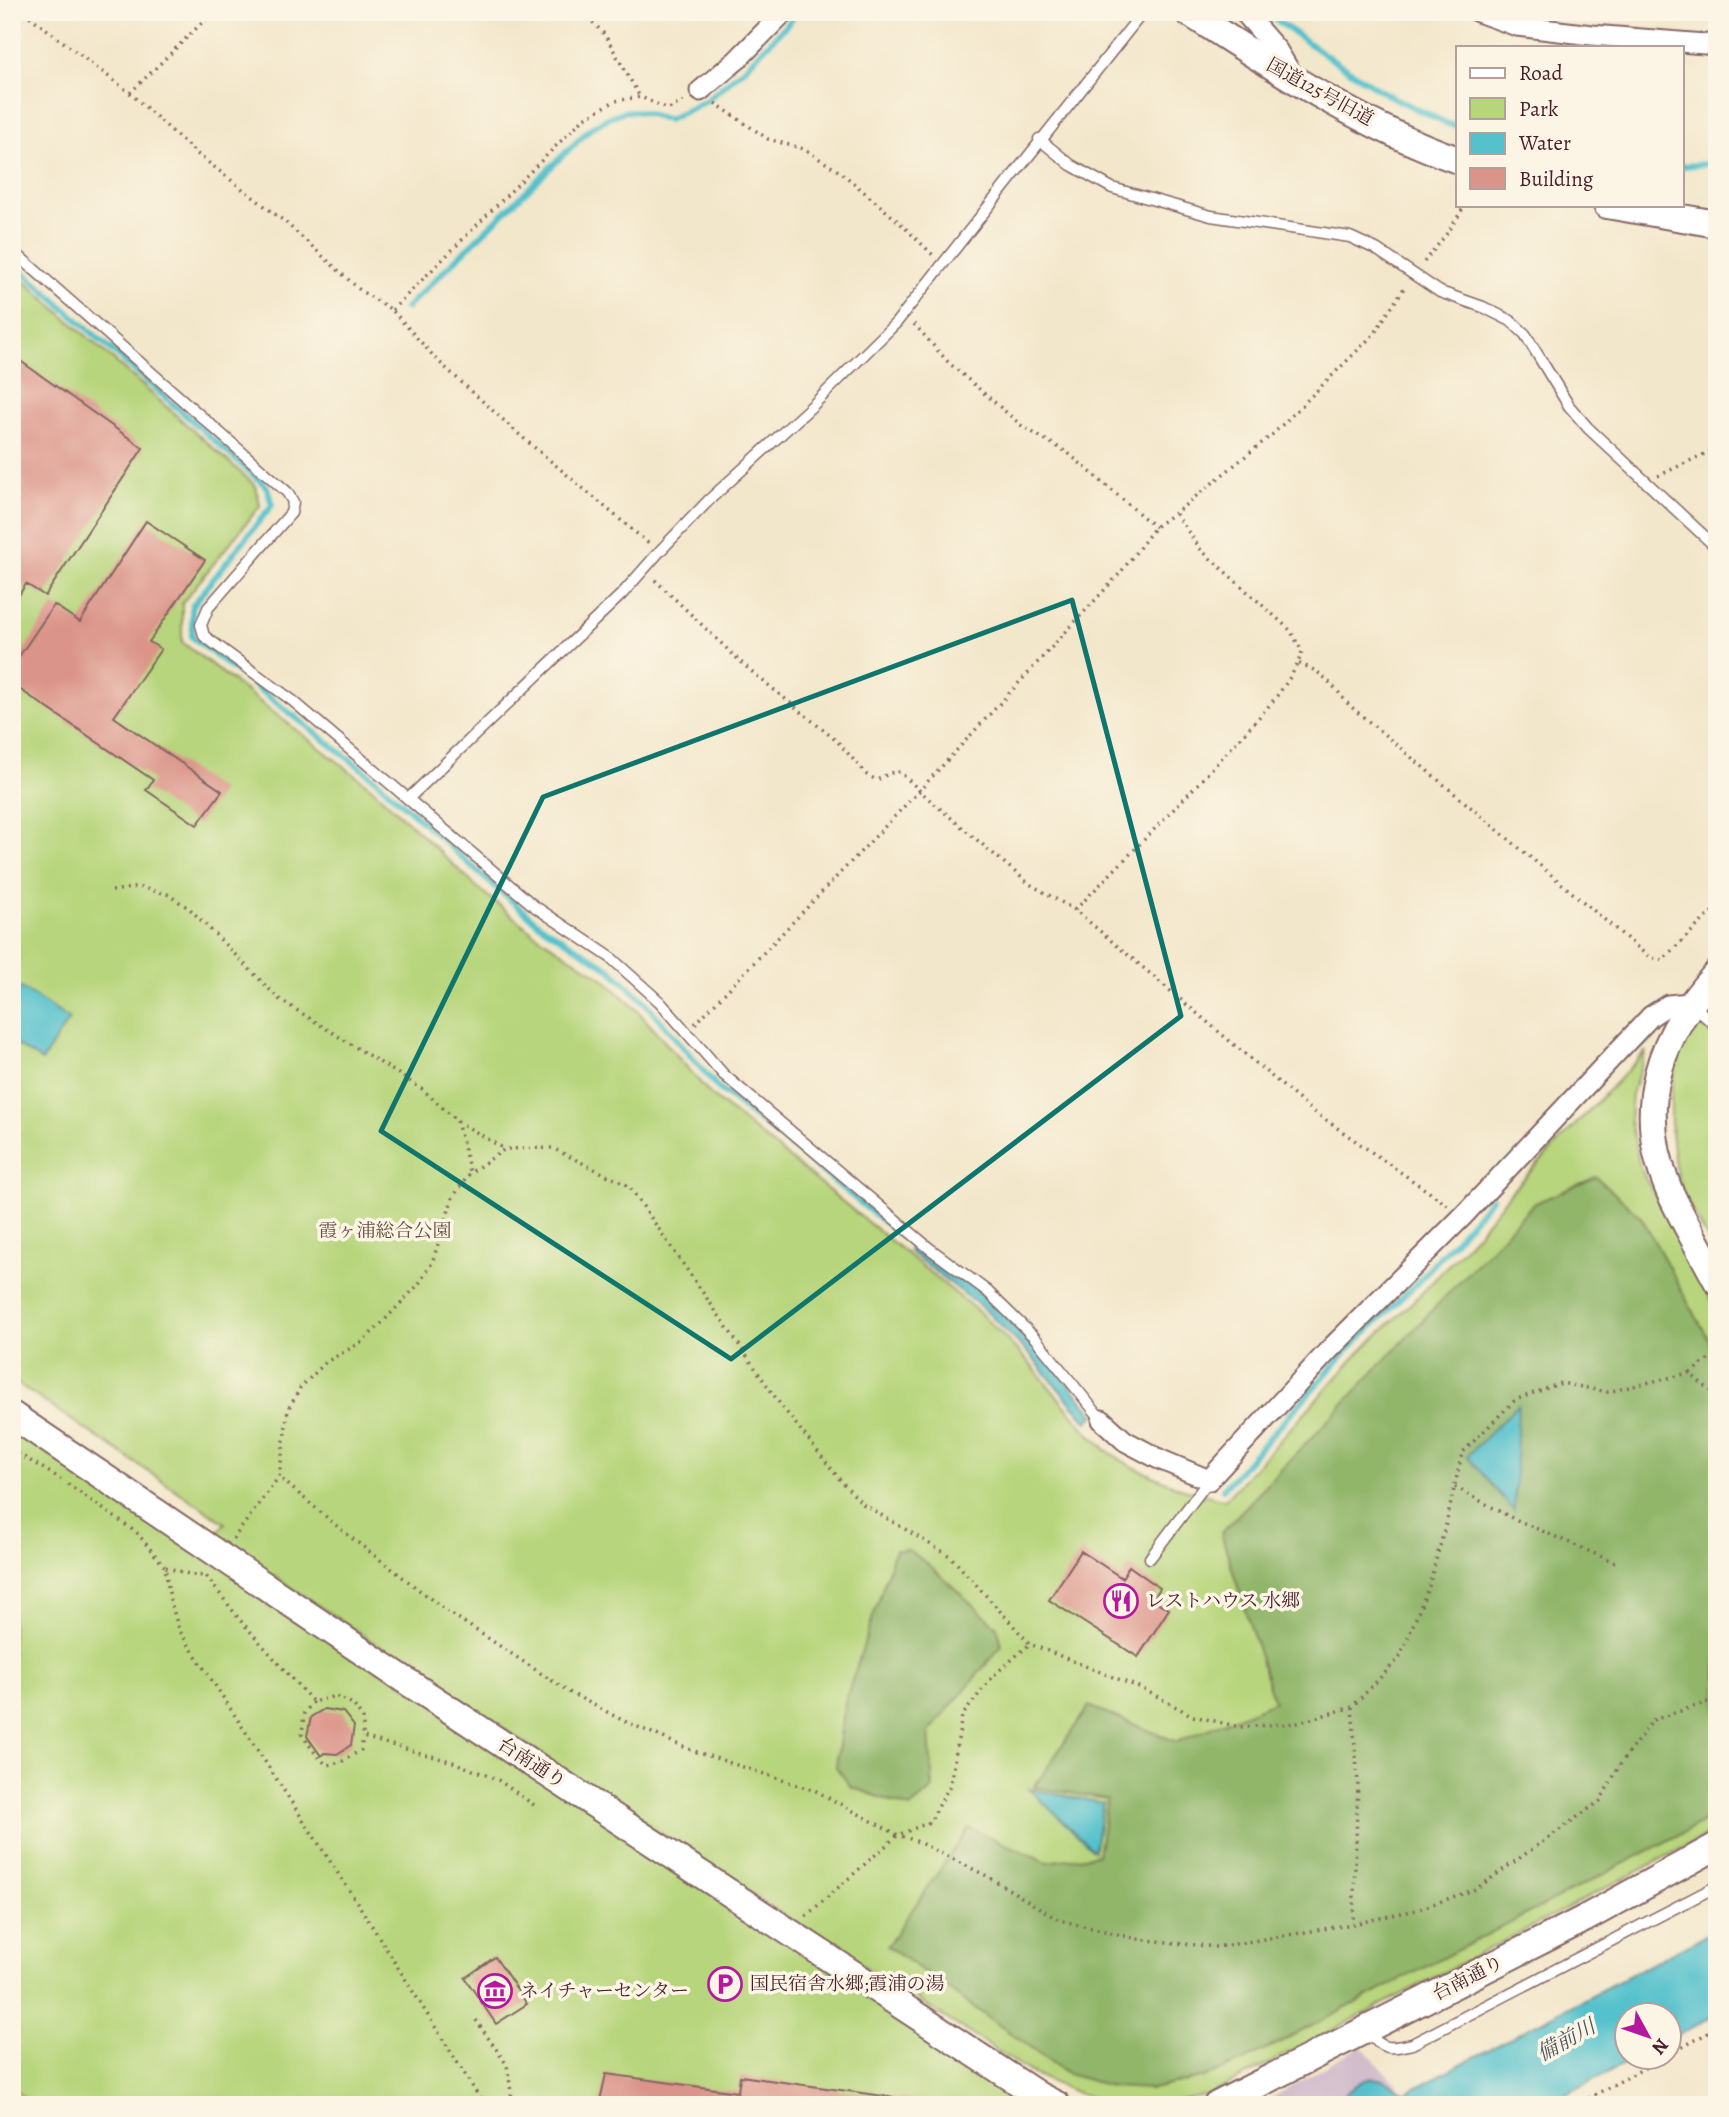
<svg xmlns="http://www.w3.org/2000/svg" width="1729" height="2117" font-family="Alegreya,'Noto Serif JP',serif">
<style>
.industrial{fill:#d1bdcc}
.green{fill:#b7d57b;stroke:#807a53;stroke-width:2}
.forest{fill:#91b66b;stroke:#6e6a4b;stroke-width:2}
.water{fill:#54c1cc;stroke:#4f707c;stroke-width:2}
.lines{fill:none;stroke-linecap:round;stroke-linejoin:round}
.stream{stroke:#54c1cc;stroke-width:6}
.building{fill:#db9489}
.lane-casing{stroke:#856563;stroke-width:13}
.street-casing{stroke:#856563;stroke-width:23}
.secondary-casing{stroke:#856563;stroke-width:30}
.path{stroke:#856563;stroke-width:3.5;stroke-dasharray:2 5;stroke-linecap:butt}
.lane{stroke:#fff;stroke-width:10}
.street{stroke:#fff;stroke-width:19}
.secondary{stroke:#fff;stroke-width:26}
.marked{fill:none;stroke:#0f766e;stroke-width:5;stroke-linejoin:round}
.labels{text-anchor:middle;dominant-baseline:central;stroke-width:7;stroke-linejoin:round;paint-order:stroke}
.street-label{font-size:19px;fill:#4a1f2b;stroke:#fcf5e5}
.park-label{font-size:19px;fill:#654c3f;stroke:#fcf5e5}
.poi-label{font-size:19px;fill:#4a1f2b;stroke:#fcf5e5;text-anchor:start}
.water-label{font-size:21px;font-style:italic;fill:#4e5863;stroke:#fcf5e5}
</style>
<rect width="100%" height="100%" fill="#fcf5e5"/>
<filter id="ink" filterUnits="userSpaceOnUse"><feTurbulence type="fractalNoise" baseFrequency=".0143" numOctaves="2"/><feDisplacementMap in="SourceGraphic" scale="14" xChannelSelector="R" yChannelSelector="G"/><feConvolveMatrix kernelMatrix="1 2 1 2 8 2 1 2 1" color-interpolation-filters="sRGB"/></filter>
<filter id="wash" filterUnits="userSpaceOnUse"><feTurbulence type="fractalNoise" baseFrequency=".00686" numOctaves="4" result="noise"/><feDisplacementMap in="SourceGraphic" scale="28" xChannelSelector="R" yChannelSelector="G"/><feGaussianBlur stdDeviation="1.57" result="paint"/><feColorMatrix in="noise" values="0 0 0 0 0 0 0 0 0 0 0 0 0 0 0 0 0 1.4 0 .05"/><feComposite in="paint" operator="in"/></filter>
<g filter="url(#wash)">
<rect width="100%" height="100%" fill="#f3e7cb"/>
<path class="industrial" d="M1361,2046L1406,2094L1394,2105H1260Z"/>
<path class="green" d="M12,270L256,486L260,506L182,603V642L372,788L478,888L532,932L603,978L637,1010L711,1095L981,1314L1026,1359L1083,1427L1106,1450L1131,1466L1180,1488L1225,1500L1360,1352L1425,1290L1476,1235L1512,1191L1646,1051L1632,1094L1630,1121L1640,1168L1717,1311V1830L1210,2094C1191,2097 1171,2103 1151,2105C1108,2108 1070,2091 1032,2073L776,1910L215,1537L225,1523L12,1380Z
M1698,1023L1717,1037V1255C1706,1234 1692,1214 1683,1193C1667,1156 1662,1050 1698,1023Z
M12,1422L1033,2105H32L12,2087Z"/>
<path class="forest" d="M1596,1177L1641,1217L1717,1354V1815L1252,2057L1205,2077L1152,2089L1113,2087L1068,2074L887,1946L969,1828L1047,1862L1098,1855L1107,1799L1034,1787L1089,1706L1177,1742L1274,1702L1221,1533L1533,1204Z
M895,1550H908L927,1563L997,1627L1002,1645L929,1732L933,1789L910,1808L851,1787L836,1767L845,1702Z"/>
<path class="water" d="M12,982L69,1019L42,1061L12,1042Z
M912,1239L992,1301L1037,1347L1095,1415L1087,1422L1030,1355L985,1310L909,1251Z
M1518,1405L1514,1511L1467,1456Z
M1029,1789L1103,1803L1094,1851Z
M1717,1929V2014L1670,2039V2016H1628V2058H1635L1546,2105H1386L1379,2098L1369,2097L1360,2105H1349L1342,2097C1369,2072 1377,2074 1406,2093Z"/>
<g class="lines">
<path class="stream" d="M1265,12L1321,52L1386,94L1448,124L1458,126
M1682,166L1717,163
M12,262L267,487L272,505L192,606V637L375,779L486,879L539,924L610,969L644,1001L717,1087L915,1247
M406,308L591,128C626,107 629,107 668,120L707,100L745,68L799,12
M1628,1052L1648,1041
M1223,1489L1352,1345L1417,1283L1492,1198"/>
</g>
<g id="blocks">
<path class="building" d="M12,355L143,448L45,596L26,584L12,606Z
M146,521L205,560L149,642L161,649L114,717L222,791L197,825L146,790L153,780L12,684V667L54,605L80,622Z
M1081,1551L1122,1578L1129,1566L1160,1588L1153,1600L1169,1609L1138,1657L1049,1600Z
M324,1709L343,1712L354,1726L351,1745L337,1754L324,1753L321,1756L307,1736L311,1717Z
M495,1957L527,2004L496,2024L465,1978Z
M606,2074L738,2092L740,2076L948,2105H599Z"/>
</g>
</g>
<g filter="url(#ink)">
<use href="#blocks" fill-opacity="0" stroke="#856563" stroke-width="2"/>
<g class="lines">
<g class="lane-casing">
<path id="lane" d="M1039,139L1071,165L1112,188L1211,216L1350,237L1376,249L1440,292L1483,307L1511,321L1525,334L1569,406L1588,428L1717,548
M12,250L287,492L293,502L291,513L208,608L201,625L204,636L293,701L534,906L610,957L660,1002L724,1075L929,1248L987,1291L1035,1338L1102,1420
M409,798L622,594L659,552L709,500L812,406L896,323L1143,12
M1693,1005L1717,1027
M1150,1558L1209,1480
M1368,2031C1382,2051 1389,2049 1412,2044L1717,1886"/>
</g>
<g class="street-casing">
<path id="street" d="M1244,12L1277,50L1294,78
M1478,12L1517,26L1592,35L1717,45
M700,91L737,60L784,12
M1102,1420L1125,1441L1159,1459L1209,1480L1329,1350L1463,1216L1651,1016L1668,1005L1690,1003"/>
</g>
<g class="secondary-casing">
<path id="secondary" d="M1188,12C1273,67 1361,126 1458,160
M1607,205L1717,224
M1717,973C1658,1035 1634,1109 1669,1190C1683,1221 1701,1251 1717,1281
M12,1415L394,1673L1041,2097L1057,2105
M1217,2105L1584,1919L1717,1846"/>
</g>
<path class="path" d="M24,12L130,93L196,153L284,221L361,291L392,310L437,360L522,437L648,543
M583,12L605,35L640,97
M130,93L213,12
M715,103L768,139L804,149L843,174L899,222L933,255
M1424,262L1449,231L1465,205
M392,310L583,119L615,101L640,97L669,109L685,100
M914,324L949,363L1022,426L1068,453L1155,527
M1658,476L1717,448
M655,580L745,666L838,742L867,775L877,780L890,773L900,772L931,801L1028,883L1075,910L1310,1109L1449,1206
M1299,664C1322,670 1334,687 1349,705L1649,957L1662,960L1717,907
M112,891L138,887L167,894L190,909L279,999L422,1089L457,1121L505,1149
M1075,910C1131,853 1187,797 1240,738C1261,715 1294,681 1302,651L1290,630L1201,550L1175,513
M695,1024L920,790L1121,572L1155,527L1184,506L1274,433L1374,334L1406,285
M457,1121L470,1173
M1690,1373L1717,1353
M1717,1396L1689,1373L1608,1392L1561,1383L1515,1400L1462,1453L1448,1516L1429,1586L1400,1657L1352,1707L1297,1723L1240,1727L1193,1716L1143,1689L1030,1644L950,1556L863,1504L841,1481L780,1404L629,1186L552,1148L505,1149L470,1173L453,1197L432,1263L418,1285L378,1327L360,1343L326,1362L300,1388L288,1410L279,1477L344,1532L444,1609L569,1692L622,1720L691,1750L816,1791L898,1835L916,1841L987,1876L1059,1920L1137,1939L1217,1947L1353,1924L1416,1910L1476,1889L1600,1801L1621,1763L1653,1720L1717,1699
M12,1450L61,1479
M68,1484L137,1533L165,1567
M1455,1487L1510,1517L1616,1563
M233,1539L278,1478
M313,1702L304,1713L302,1735L318,1757L327,1765L341,1762L361,1750L363,1737
M1352,1707L1358,1782L1353,1924
M806,1916L898,1835L930,1822L950,1785L962,1716L993,1676L1030,1644
M476,2020L507,2065L513,2105
M1670,2054L1717,2028
M484,2105L362,1910L179,1630L170,1599L165,1567L192,1575L206,1576L240,1620L313,1702L335,1696L353,1704L363,1719V1737L453,1762L498,1780L534,1805
M1576,2105L1663,2058"/>
<use href="#lane" class="lane"/>
<use href="#street" class="street"/>
<use href="#secondary" class="secondary"/>
</g>
</g>
<path class="marked" d="M1072,600L1181,1016L731,1359L381,1131L543,797Z"/>
<defs>
<g id="restaurant-ring" transform="scale(1.75)"><circle r="9.5" fill="#fcf5e5" stroke="#b5179e" stroke-width="1.5"/><path d="M-5-6h1v4h1v-4h1v4h1v-4h1v5L-1.5 .5V6h-2V.5L-5-1ZM5-6V6H3V1.5H1.5Q1.5-4 5-6Z" fill="#b5179e"/></g>
<g id="parking-ring" transform="scale(1.75)"><circle r="9.5" fill="#fcf5e5" stroke="#b5179e" stroke-width="1.5"/><path d="M-3.5-5.5H1a3.5 3.5 0 0 1 0 7H-1V5.5H-3.5ZM-1-3.4V-.6H.8a1.4 1.4 0 0 0 0-2.8Z" fill="#b5179e"/></g>
<g id="museum-ring" transform="scale(1.75)"><circle r="9.5" fill="#fcf5e5" stroke="#b5179e" stroke-width="1.5"/><path d="M0-6L6-3V-2H-6V-3ZM-5-1h2V3h-2ZM-1-1h2V3h-2ZM3-1h2V3H3ZM-6 4H6V6H-6Z" fill="#b5179e"/></g>
</defs>
<g fill-rule="evenodd">
<use href="#restaurant-ring" x="1121" y="1601"/>
<use href="#parking-ring" x="725" y="1984"/>
<use href="#museum-ring" x="495" y="1991"/>
</g>
<g class="labels">
<g class="street-label">
<text transform="translate(1320 92) rotate(29)">国道125号旧道</text>
<text transform="translate(532 1763) rotate(33)">台南通り</text>
<text transform="translate(1468 1978) rotate(-27)">台南通り</text>
</g>
<g class="park-label">
<text x="385" y="1231">霞ヶ浦総合公園</text>
</g>
<g class="poi-label">
<text x="1146" y="1601">レストハウス 水郷</text>
<text x="750" y="1984">国民宿舎水郷;霞浦の湯</text>
<text x="520" y="1991">ネイチャーセンター</text>
</g>
<g class="water-label">
<text transform="translate(1566 2040) rotate(-29)">備前川</text>
</g>
</g>
<rect width="1729" height="2117" fill="none" stroke="#fcf5e5" stroke-width="42"/>
<rect x="1456" y="46" width="228" height="161" fill="#fcf5e5" stroke="#b59f9b" stroke-width="2"/>
<rect x="1470" y="68" width="35" height="10" fill="#ffffff" stroke="#b59f9b" stroke-width="2"/>
<text x="1519" y="80" font-size="21" fill="#4a1f2b">Road</text>
<rect x="1470" y="98" width="35" height="21" fill="#b7d57b" stroke="#b59f9b" stroke-width="2"/>
<text x="1519" y="116" font-size="21" fill="#4a1f2b">Park</text>
<rect x="1470" y="133" width="35" height="21" fill="#54c1cc" stroke="#b59f9b" stroke-width="2"/>
<text x="1519" y="150" font-size="21" fill="#4a1f2b">Water</text>
<rect x="1470" y="168" width="35" height="21" fill="#db9489" stroke="#b59f9b" stroke-width="2"/>
<text x="1519" y="186" font-size="21" fill="#4a1f2b">Building</text>
<g transform="translate(1648 2036) rotate(130)"><circle r="33" fill="#fcf5e5" stroke="#b59f9b" stroke-width="2"/>
<path d="M0-5L12 26L0 18L-12 26Z" fill="#b5179e"/>
<text y="-10" font-size="19" font-weight="bold" text-anchor="middle" fill="#4a1f2b">N</text>
</g>
</svg>
